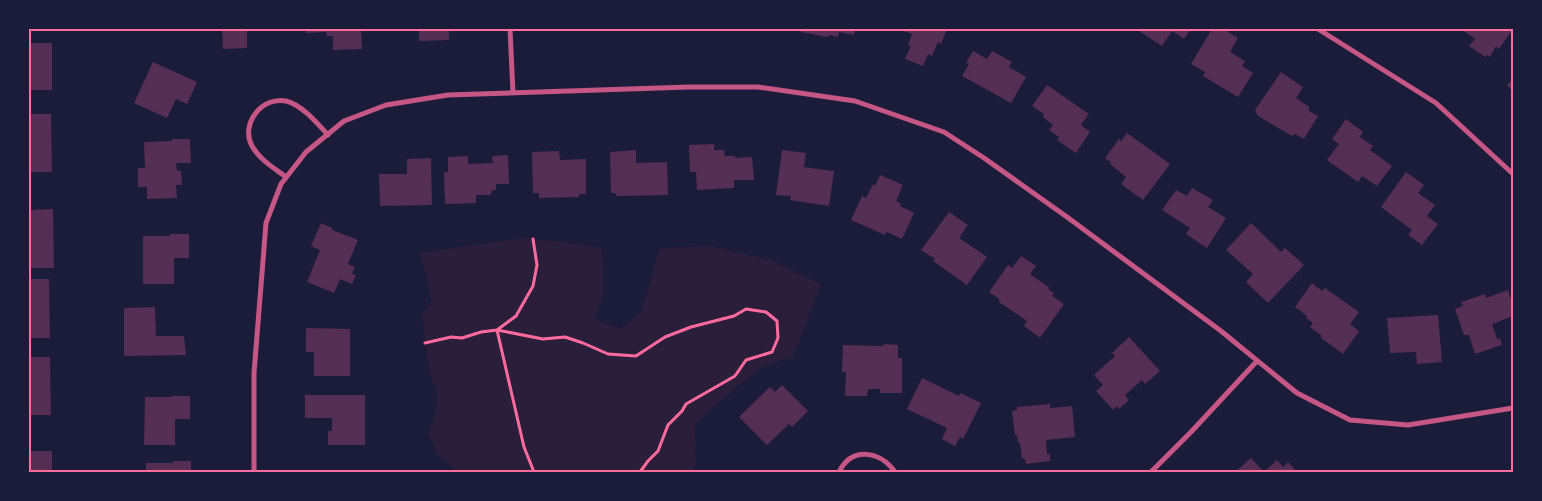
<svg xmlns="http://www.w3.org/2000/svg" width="1542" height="501" font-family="'Varela Round',sans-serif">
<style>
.green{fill:#2a1e3b}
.building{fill:#542f53}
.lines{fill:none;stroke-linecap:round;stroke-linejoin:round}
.path{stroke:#ff6b9d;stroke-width:3}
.minor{stroke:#c65784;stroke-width:5}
.neatline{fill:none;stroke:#ff6b9d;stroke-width:2}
</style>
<rect width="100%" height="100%" fill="#1b1b3a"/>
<path class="green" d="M522,238L566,242L602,248L604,293L595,319L620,329L641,313L660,248L711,246L774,261L821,284L793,357L764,366L740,384L695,424L696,464L692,472H455L453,467L439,457L428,433L435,417L437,393L429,370L422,315L432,301L427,276L420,253Z"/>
<path class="building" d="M222,29H247V48L223,49Z
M306,29H361L362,49L333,50V36H327L326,32L306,33Z
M419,29H449V40L419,41Z
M569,29H585V30L569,31Z
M802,29H855L854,35L839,32L838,37L829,35L828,37L801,32Z
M898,29H947L941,44L938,42L932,56L928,54L923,66L905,59L911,46L908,45L912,34Z
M1136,29H1191L1184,39L1172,31L1162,46Z
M1212,29H1223L1238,38L1230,52L1245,61L1242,66L1253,73L1238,97L1203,76L1205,72L1191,64Z
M1461,29H1513L1499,49L1496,46L1490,57L1487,55L1485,57L1469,46L1475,39Z
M29,43H52V90H29Z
M973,51L987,59L992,51L1012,62L1009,67L1026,77L1011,103L962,76L969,64L966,63Z
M153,62L197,82L187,104L176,99L167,118L134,103Z
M1281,72L1303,87L1296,98L1309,107V111L1318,116L1304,139L1295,134L1292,136L1258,116L1255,110Z
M1513,79V91L1507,85Z
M1047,85L1089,114L1081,125L1090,132L1076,153L1057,140L1059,137L1049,130L1053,125L1043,117L1044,114L1032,106Z
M29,114H51L52,172H29Z
M1346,119L1363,132L1360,137L1373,146L1370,150L1392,166L1377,186L1362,176L1358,182L1327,160L1339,144L1332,139Z
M1127,133L1170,164L1143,200L1121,184L1126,177L1110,164L1111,162L1105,158L1119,139L1121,141Z
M172,139H190L191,163H176L177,171H181L182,185H176L177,198L147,199V187H138V168H145L144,142L172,141Z
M714,144V150H724L725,156H735V158L752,157L754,180H734V188L697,190L696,172H690L689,145Z
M636,150V163L667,162L668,195L616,196V193H611L610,152Z
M782,150L806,153L804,167L834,171L829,206L790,200L791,196L776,195Z
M559,151L560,160L586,159V194H579V197L539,198V193H533L532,152Z
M508,155L509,184H496V190L491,191V195H476V203L445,204L444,172H448V157L468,156V164L493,163L492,156Z
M431,158L432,205L380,206L379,174H407V159Z
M1406,172L1424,185L1418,193L1435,205L1427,216L1438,224L1422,245L1408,235L1412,230L1381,207Z
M880,175L903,185L896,201L901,204L900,206L914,213L902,239L887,232L885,235L851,220L862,196L866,198L873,184L875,186Z
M1192,188L1213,200L1208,207L1226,218L1207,248L1186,234L1190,228L1162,210L1176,190L1187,196Z
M53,209L54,268H29V210Z
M949,212L968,225L959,238L987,257L967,285L933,261L935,259L921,250Z
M321,223L332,228V230L358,240L348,264L355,267L352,274L356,275L352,284L340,279L334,293L307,282L320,250L311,246Z
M1251,223L1281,252L1285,248L1304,265L1268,303L1246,282L1253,274L1226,250Z
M170,234H189V258H174V284H143V236H170Z
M1021,256L1036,266L1030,274L1050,288L1048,289L1054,293L1052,296L1064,304L1040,338L1024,326L1027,321L999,302V299L989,292L1008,265L1012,268Z
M29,279H49L50,338H29Z
M1312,283L1322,291L1325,288L1359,312L1350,324L1359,331L1343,354L1321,338L1322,336L1310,327L1313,323L1306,318L1307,316L1295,307Z
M1508,290L1513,307V316L1492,324L1497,339L1500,338L1502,345L1475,354L1469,335H1464L1455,309L1463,306L1461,302L1485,294L1486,298Z
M155,307L156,336H184L186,355L124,356V308Z
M1438,315L1442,362L1417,364L1416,352L1390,353L1387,318Z
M306,328L350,329V376H314V352H306Z
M1129,337L1160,371L1145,384L1142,380L1125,395L1129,400L1119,409L1117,406L1113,410L1096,391L1103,385L1094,375L1115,356L1112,353Z
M884,344L898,345V358H902V393H880V389H868L867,396H845L846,372H842L843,345L883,346Z
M29,357H50L51,415H29Z
M922,378L959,396L960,393L981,403L963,439L960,437L955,446L942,439L947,428L907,409Z
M782,385L808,411L792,427L789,424L767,445L739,417L770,387L775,392Z
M305,395H365V445H328V431H332V418H305Z
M172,396H190V419H175V445H144L145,397H172Z
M1050,404V408L1072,406L1075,437L1046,440L1047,454H1050V461L1026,464L1025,459L1022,458L1020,443L1018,442L1017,435H1015L1012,411L1017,410V407Z
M29,451H52V472H29Z
M1251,458L1264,472L1277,460L1283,467L1288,462L1297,472H1235Z
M173,461H191V472H146V463H173Z"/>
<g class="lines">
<path class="path" d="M533,239L537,265L533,286L516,316L497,330L524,447L534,472
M425,343L451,337L462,338L481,332L497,330L543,339L565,337L583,343L608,354L636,356L665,337L691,327L734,316L746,309L766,312L777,321L778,338L772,352L746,360L735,376L686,404L682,411L668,425L658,451L648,461L640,472"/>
<path class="minor" d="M510,29L513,93
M1318,29L1436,103L1513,174
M286,177C274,168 260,160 252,146C240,124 262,96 286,101C302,105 317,123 328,135
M254,472V373L266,223L281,184L306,152L344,121L386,105L448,95L689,87H758L855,101L944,132L984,158L1067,217L1221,331L1297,393L1350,420L1408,425L1513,408
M839,472C852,446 880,451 895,472
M1151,472L1191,432L1257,361"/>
</g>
<rect width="1542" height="501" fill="none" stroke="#1b1b3a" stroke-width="60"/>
<rect x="30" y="30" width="1482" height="441" class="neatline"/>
</svg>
